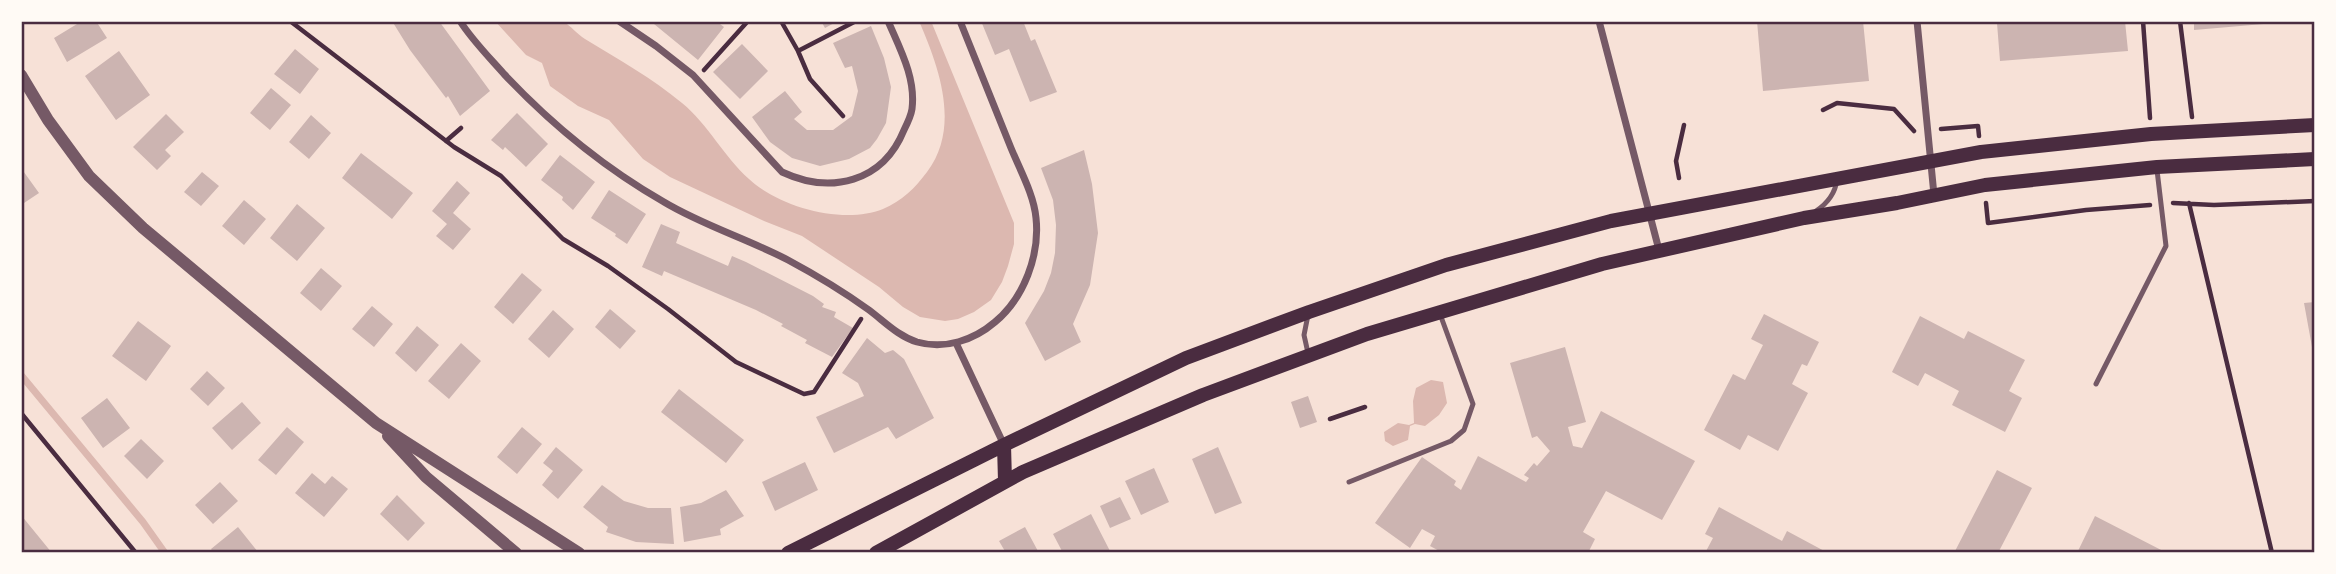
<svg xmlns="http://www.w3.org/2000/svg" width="2336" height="574" font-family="Literata,serif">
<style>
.water{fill:#dcb8b0}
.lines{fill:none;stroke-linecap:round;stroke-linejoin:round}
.stream{stroke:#dcb8b0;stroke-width:7}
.building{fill:#ccb4b1}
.path{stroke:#4a2c40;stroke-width:4.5}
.service{stroke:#755966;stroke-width:5}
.minor{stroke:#755966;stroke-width:7}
.tertiary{stroke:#755966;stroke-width:12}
.secondary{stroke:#4a2c40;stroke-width:14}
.neatline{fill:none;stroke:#4a2c40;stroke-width:2.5}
</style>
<rect width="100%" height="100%" fill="#f7e1d7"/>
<path class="water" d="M495,21C508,21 555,18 564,22C571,26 577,34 585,39C618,59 652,78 682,103C708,124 724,157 749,179C779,207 843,225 883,209C902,201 915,188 927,172C961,127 939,67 919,21H931L1014,223V244L1008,266L1002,282L991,300L974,312L958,319L945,321L920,317L903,307L879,287L802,236L764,221L670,177L643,159L609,120L578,106L550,86L542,63L526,55Z
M1431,380L1443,382L1447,403L1439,415L1425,426L1415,424L1410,426L1408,440L1393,446L1385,441L1384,432L1398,423L1409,425L1414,423L1413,401L1416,388Z"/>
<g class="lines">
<path class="stream" d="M21,375L143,522L165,553"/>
</g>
<path class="building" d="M82,21H96L107,38L67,62L54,38Z
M392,21H439L490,91L460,116L448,96L446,98L410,50Z
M657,21H716L724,27L698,60L654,24Z
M821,21H838L825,28Z
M981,21H1023L1031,41L1035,39L1057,92L1030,102L1009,49L995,55Z
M1757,21H1863L1869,81L1763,91Z
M2017,21H2125L2128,51L2000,61L1997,23Z
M2194,21H2274L2275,23L2194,30Z
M871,26L884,58L891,87L886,123L877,139L870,148L849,159L820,166L792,158L770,142L752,117L785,91L802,112L794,119L807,130H833L852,116L858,91L852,66L845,68L833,43Z
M742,44L768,71L740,99L713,72Z
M295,49L319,69L300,94L274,74Z
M119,51L150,95L116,120L85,76Z
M271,88L291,105L270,130L250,113Z
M517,113L548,144L526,167L505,147L503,150L491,140Z
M166,114L184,132L165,150L171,156L157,170L133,147Z
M311,115L331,133L309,159L289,142Z
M1084,150L1092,184L1098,233L1090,285L1073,324L1081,342L1045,361L1025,323L1044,291L1051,273L1055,253L1056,225L1053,200L1041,168Z
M361,153L413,193L392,219L342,178Z
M560,155L595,182L573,210L562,200L563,197L541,180Z
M21,168L39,193L21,205Z
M202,172L219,186L201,206L184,192Z
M457,181L470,193L453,213L471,229L453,250L436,236L447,224L432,211Z
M609,190L646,214L627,244L615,236L616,234L591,218Z
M244,200L266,219L244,245L222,226Z
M297,204L325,228L297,261L270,238Z
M661,224L680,232L676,243L728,266L732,256L746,262L813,296L824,304L822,307L836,312L834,317L853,328L832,357L805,343L807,340L781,326L783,324L756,310L664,271L662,276L642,267Z
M321,268L342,286L321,311L300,293Z
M522,273L542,290L513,324L494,307Z
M2315,302V358H2314L2304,303Z
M372,306L393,324L374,347L352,329Z
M610,309L636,331L620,349L595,327Z
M553,310L574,329L549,358L528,339Z
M1764,314L1819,342L1807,366L1802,364L1792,384L1808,393L1778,451L1748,435L1740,450L1704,430L1733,374L1745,380L1763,345L1751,339Z
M1920,316L1964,339L1968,331L2025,360L2009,391L2022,398L2005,432L1952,405L1959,391L1925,373L1918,386L1892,372Z
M138,321L171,346L146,381L112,356Z
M417,326L439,345L416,372L395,353Z
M867,338L885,353L893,350L904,359L934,418L896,439L888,427L834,453L816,417L864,396L858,383L842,373Z
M461,343L481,361L449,399L428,381Z
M1565,347L1586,422L1568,427L1573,446L1582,448L1601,411L1695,461L1662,520L1606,491L1583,532L1595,539L1588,553H1443L1430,546L1435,536L1422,529L1410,548L1375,523L1422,457L1456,481L1454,485L1461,490L1478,456L1526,482L1529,478L1524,475L1534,463L1537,466L1550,451L1537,436L1532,438L1510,363Z
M207,371L225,388L208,406L190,389Z
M679,389L744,440L726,463L661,412Z
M1308,396L1317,422L1300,428L1291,402Z
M107,398L130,428L103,448L81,418Z
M242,402L261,423L232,450L212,428Z
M287,427L304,442L276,475L258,460Z
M522,427L542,444L517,474L497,457Z
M141,439L164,461L147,479L124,456Z
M556,447L583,470L558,499L542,485L553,471L543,463Z
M1218,447L1242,503L1215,514L1192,459Z
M805,462L818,490L775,511L762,482Z
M1154,468L1169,502L1141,515L1125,481Z
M1997,470L2032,488L1998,553H1954Z
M312,473L325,484L332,476L348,489L324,517L295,493Z
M220,482L238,501L213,524L195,505Z
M602,485L624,501L648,508H671L674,544L636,542L606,532L608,527L583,507Z
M726,490L744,516L720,529L721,535L684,542L680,507L701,503Z
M397,495L425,523L408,541L380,514Z
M1120,497L1131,519L1110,528L1100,506Z
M1719,507L1782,541L1787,531L1828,553H1705L1713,538L1705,534Z
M1091,514L1110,551L1106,553H1063L1053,534Z
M21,515L52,553H21Z
M2095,516L2167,553H2077Z
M238,527L258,552L214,553L211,549Z
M1025,527L1039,553H1006L999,541Z"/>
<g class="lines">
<path class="path" d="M290,21L454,147L501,176L563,239L608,266L668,309L736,362L804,394L814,392L861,319
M781,21L798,51
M2143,21L2150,118
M2180,21L2192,117
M704,70L748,21
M1823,110L1837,103L1894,109L1914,131
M843,116L810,79L798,51L856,21
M1941,129L1978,126L1979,136
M446,141L461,128
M1679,178L1676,161L1684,125
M1986,203L1988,223L2086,210L2150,205
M2173,203L2214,205L2315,201
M2189,203L2272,553
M21,413L136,553
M1330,419L1365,407"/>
<path class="service" d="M1816,211C1828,203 1835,194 1837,180
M1308,353L1304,335L1308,315
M2096,384L2166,246L2157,170
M1349,482L1451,441L1464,430L1473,404L1440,314"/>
<path class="minor" d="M460,21C472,40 489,57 504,74C552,125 603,167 664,202C702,225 748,239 788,260C816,275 844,292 869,310C885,322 898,336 917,342C945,350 974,340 995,322C1024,298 1040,255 1036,218C1034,195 1020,170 1011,148C994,106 977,63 960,21
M619,21L656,46L693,75L782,172C831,195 883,182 904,130C907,124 911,116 912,109C916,78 900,49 888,21
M1599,21L1659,250
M1917,21L1934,195
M956,343L1004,445"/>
<path class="tertiary" d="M21,75L48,120L89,176L143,228L376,423L579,553
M388,436L426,477L516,553"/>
<path class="secondary" d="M1004,445L1005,481
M788,553L1004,445L1186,358L1309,312L1446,265L1611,221L1981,152L2151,134L2315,125
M876,553L1023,472L1203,395L1367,334L1602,264L1804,218L1897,203L1985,185L2157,167L2315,159"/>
</g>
<rect width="2336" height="574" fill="none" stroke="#fffaf5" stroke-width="46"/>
<rect x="23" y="23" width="2290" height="528" class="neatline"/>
</svg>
